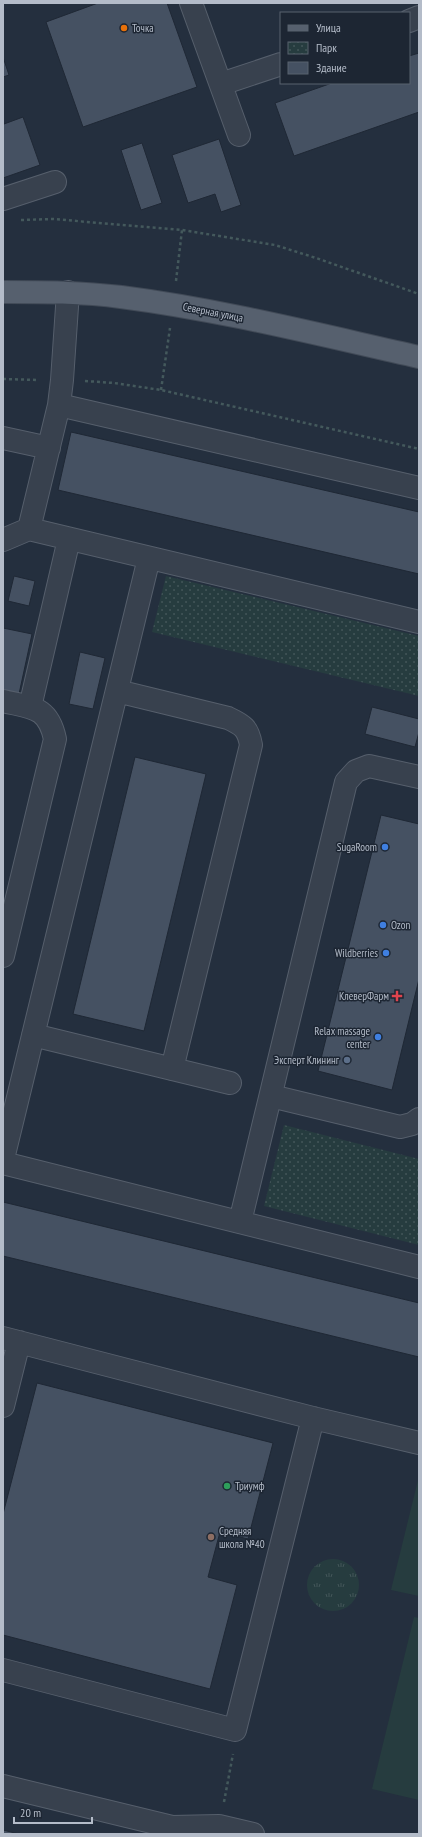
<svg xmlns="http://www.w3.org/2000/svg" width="422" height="1837" font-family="'PT Sans Narrow',sans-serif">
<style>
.grass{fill:url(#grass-tufts)}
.park{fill:url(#park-dots)}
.garden{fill:#263c3f}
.building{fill:#455162;stroke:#1f2835}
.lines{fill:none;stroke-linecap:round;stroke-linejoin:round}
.minor-casing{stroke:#565f6c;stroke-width:24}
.major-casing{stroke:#414a57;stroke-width:24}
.path{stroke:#44595c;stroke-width:2.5;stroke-dasharray:3 3;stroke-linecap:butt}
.minor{stroke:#38414e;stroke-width:22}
.major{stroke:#56606e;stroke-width:22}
.food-dot{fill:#e8710a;stroke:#1d2633;stroke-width:1.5}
.shop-dot{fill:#3f7fe0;stroke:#1d2633;stroke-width:1.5}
.health-dot{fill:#e0444e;stroke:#1d2633;stroke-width:1.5}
.service-dot{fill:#5c6f8a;stroke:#1d2633;stroke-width:1.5}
.leisure-dot{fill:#2e9e5b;stroke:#1d2633;stroke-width:1.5}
.education-dot{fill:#8d6e63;stroke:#1d2633;stroke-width:1.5}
.labels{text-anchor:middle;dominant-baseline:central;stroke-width:3;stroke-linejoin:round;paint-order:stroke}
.poi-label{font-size:11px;fill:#b4bcc9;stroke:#1d2633;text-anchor:end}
.street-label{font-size:11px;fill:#b4bcc9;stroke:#1d2633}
</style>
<defs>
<pattern id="grass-tufts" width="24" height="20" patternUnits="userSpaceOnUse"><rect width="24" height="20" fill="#263c3f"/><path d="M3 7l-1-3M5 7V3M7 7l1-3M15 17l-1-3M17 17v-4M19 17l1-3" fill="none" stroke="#435659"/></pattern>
<pattern id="park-dots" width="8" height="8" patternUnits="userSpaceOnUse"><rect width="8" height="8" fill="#263c3f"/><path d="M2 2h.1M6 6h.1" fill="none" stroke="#435659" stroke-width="1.8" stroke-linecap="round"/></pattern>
</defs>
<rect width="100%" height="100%" fill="#242f3e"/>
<path class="grass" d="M307 1585a26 26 0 1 1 52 0a26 26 0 1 1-52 0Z"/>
<path class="park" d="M166,576L419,636V696L152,632Z
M284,1125L419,1159V1245L264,1206Z"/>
<path class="garden" d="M419,1476V1596L391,1590Z
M414,1617L419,1618V1800L372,1789Z"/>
<path class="building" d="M98,3H167L197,87L83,127L46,22Z
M419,53V112L294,156L275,103L332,83H409V56Z
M3,57L9,75L3,77Z
M23,117L40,165L3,178V120L4,124Z
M219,139L241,205L221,212L215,194L188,203L172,155Z
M142,143L162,203L141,210L121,150Z
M71,432L419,512V574L58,490Z
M14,576L35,581L29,606L8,601Z
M3,628L32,634L19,694L3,690Z
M80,652L105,658L93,709L69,704Z
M372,707L419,719V732L415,747L365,734Z
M135,757L206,774L144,1031L73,1014Z
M381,815L419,824V979L392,1090L318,1071Z
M3,1202L419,1303V1357L3,1256Z
M37,1383L273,1443L248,1539L220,1532L208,1577L237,1585L210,1689L3,1635V1514Z
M3,1830L19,1834H3Z"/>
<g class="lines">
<g class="minor-casing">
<path id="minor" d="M191,3L239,135
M409,21L419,17
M221,84L281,64
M3,199L55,182
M68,292L62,380L59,405L419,488
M3,438L49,448
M29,529L59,405
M3,540L29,529L419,622
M117,691L228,718C243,725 248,728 251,745L172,1069
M3,701C32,708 48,706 55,739L3,956
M30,707L69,539
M33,1035L230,1083
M271,1096L400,1127L412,1124L419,1119
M3,1159L149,558
M3,1163L419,1267
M240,1222L346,782L356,771L369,766L419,777
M3,1338L313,1418L419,1443
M3,1406L19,1342
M3,1670L235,1730L313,1418
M3,1786L172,1827L219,1826L253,1834"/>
</g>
<g class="major-casing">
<path id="major" d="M3,292C43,292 82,292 121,297C222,310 320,335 419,357"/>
</g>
<path class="path" d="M21,220L53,219L182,230L275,245L316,258L419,294
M176,281L182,230
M3,379L38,380
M85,381L114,383L161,390L419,449
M161,390L170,328
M224,1802L233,1754"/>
<use href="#minor" class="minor"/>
<use href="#major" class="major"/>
</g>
<circle class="food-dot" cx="124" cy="28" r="4"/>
<g class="shop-dot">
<circle cx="385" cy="847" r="4"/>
<circle cx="383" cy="925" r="4"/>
<circle cx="386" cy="953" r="4"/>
<circle cx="378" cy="1037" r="4"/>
</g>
<path class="health-dot" d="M395 990h4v4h4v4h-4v4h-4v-4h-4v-4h4z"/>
<circle class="service-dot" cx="347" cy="1060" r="4"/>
<circle class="leisure-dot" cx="227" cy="1486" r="4"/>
<circle class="education-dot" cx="211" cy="1537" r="4"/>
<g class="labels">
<g class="poi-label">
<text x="132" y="28" text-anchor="start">Точка</text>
<text x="377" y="847">SugaRoom</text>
<text x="391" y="925" text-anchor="start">Ozon</text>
<text x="378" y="953">Wildberries</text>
<text x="389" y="996">КлеверФарм</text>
<text x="370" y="1031">Relax massage<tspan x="370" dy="13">center</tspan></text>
<text x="339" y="1060">Эксперт Клининг</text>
<text x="235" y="1486" text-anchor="start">Триумф</text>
<text x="219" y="1531" text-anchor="start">Средняя<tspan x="219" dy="13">школа №40</tspan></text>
</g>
<g class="street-label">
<text transform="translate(213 312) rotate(11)">Северная улица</text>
</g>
</g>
<rect width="422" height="1837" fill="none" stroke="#b4bcc9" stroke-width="8"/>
<rect x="280" y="12" width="130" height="72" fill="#1d2633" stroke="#59626f"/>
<rect x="288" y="25" width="20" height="6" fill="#56606e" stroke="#59626f"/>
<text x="316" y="32" font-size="12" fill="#b4bcc9">Улица</text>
<rect x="288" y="42" width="20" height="12" fill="url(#park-dots)" stroke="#59626f"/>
<text x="316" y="52" font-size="12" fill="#b4bcc9">Парк</text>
<rect x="288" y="62" width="20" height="12" fill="#455162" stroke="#59626f"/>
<text x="316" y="72" font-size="12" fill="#b4bcc9">Здание</text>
<path d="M14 1817v6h78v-6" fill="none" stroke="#b4bcc9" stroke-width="2"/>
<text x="20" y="1817" font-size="12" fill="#b4bcc9" stroke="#1d2633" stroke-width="3" paint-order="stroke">20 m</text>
</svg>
